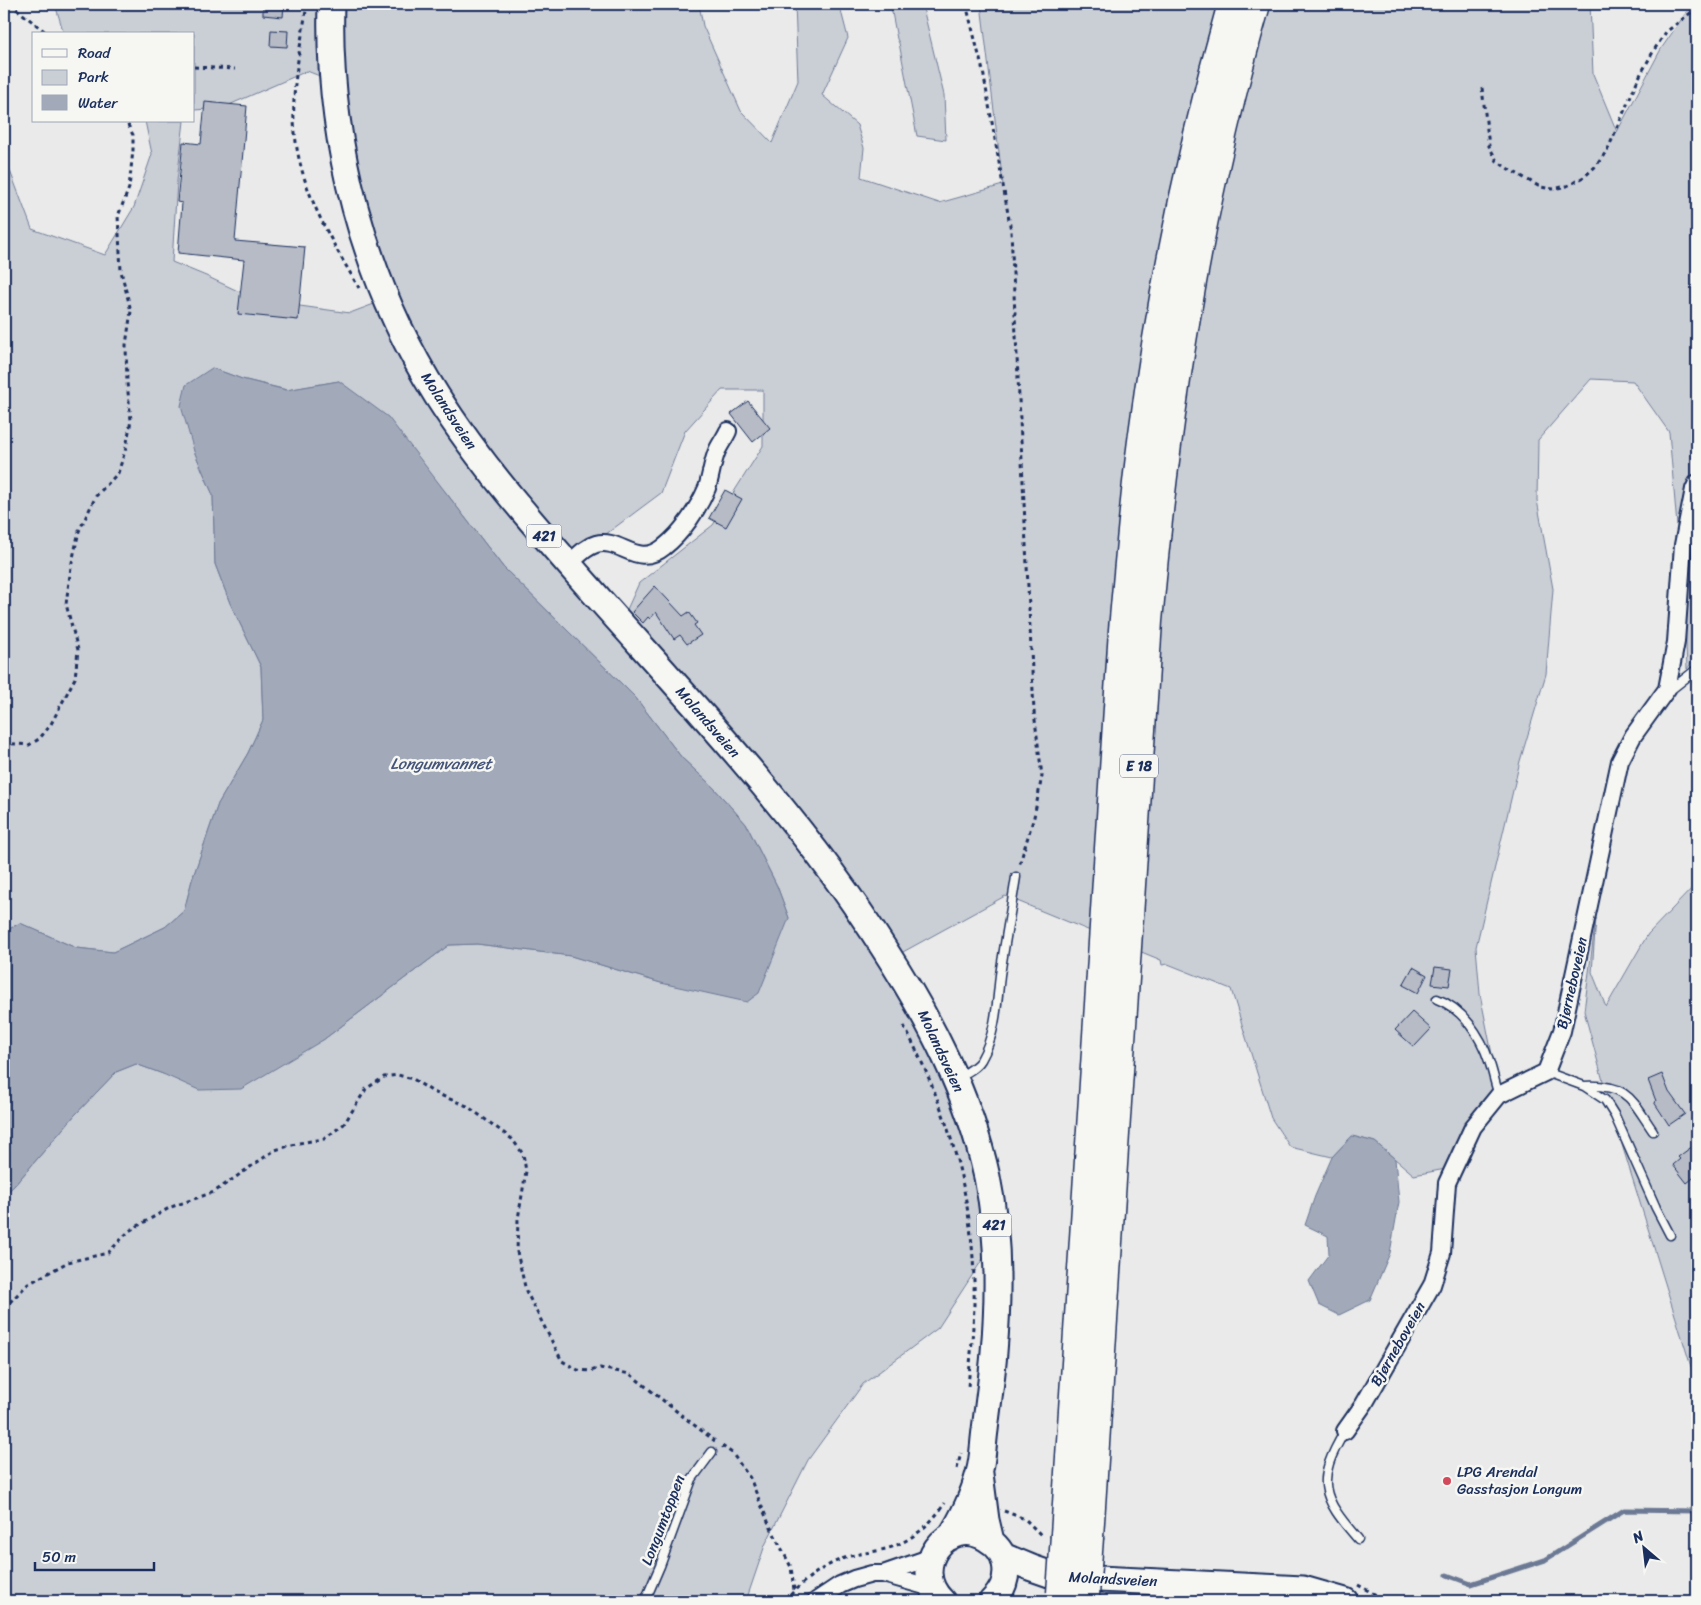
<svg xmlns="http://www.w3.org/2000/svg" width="1701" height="1605" font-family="Sriracha,sans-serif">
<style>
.green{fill:#caced5;stroke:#727e9a;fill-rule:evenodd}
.water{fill:#a2aaba;stroke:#6c7995}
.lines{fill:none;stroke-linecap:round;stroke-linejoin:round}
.stream{stroke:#6c7995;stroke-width:5}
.building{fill:#b6bbc6;stroke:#1b2f5e}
.lane-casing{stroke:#1b2f5e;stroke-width:11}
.street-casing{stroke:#1b2f5e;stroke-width:20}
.primary-casing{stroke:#1b2f5e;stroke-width:29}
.highway-casing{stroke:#1b2f5e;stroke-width:31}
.path{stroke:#1b2f5e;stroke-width:3;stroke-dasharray:4 4;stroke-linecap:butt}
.lane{stroke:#f6f6f2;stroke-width:8}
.street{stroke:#f6f6f2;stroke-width:16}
.primary{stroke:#f6f6f2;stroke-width:25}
.highway{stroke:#f6f6f2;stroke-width:28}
.highway-bridge-casing{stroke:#1b2f5e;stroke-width:31;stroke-linecap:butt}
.highway-bridge{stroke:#f6f6f2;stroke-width:28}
.poi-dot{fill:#d1495b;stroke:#f6f6f2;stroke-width:2}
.labels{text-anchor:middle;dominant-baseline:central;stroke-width:5;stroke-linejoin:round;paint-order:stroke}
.shield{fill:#f6f6f2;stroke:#5d6b8a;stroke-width:1}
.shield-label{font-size:14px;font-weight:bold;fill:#1b2f5e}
.street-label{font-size:15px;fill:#1b2f5e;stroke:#f6f6f2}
.poi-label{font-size:15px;fill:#1b2f5e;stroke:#f6f6f2;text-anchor:start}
.water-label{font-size:16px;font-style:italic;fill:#44547a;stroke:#f6f6f2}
</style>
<rect width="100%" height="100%" fill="#e9eae9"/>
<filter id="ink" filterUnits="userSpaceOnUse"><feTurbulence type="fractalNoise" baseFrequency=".02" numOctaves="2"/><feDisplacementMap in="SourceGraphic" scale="10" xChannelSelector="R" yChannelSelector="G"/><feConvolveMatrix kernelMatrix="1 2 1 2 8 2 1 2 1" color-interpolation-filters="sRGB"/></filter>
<g filter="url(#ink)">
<path class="green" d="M55,4H699L703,26L741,111L772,143L798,81L795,4H828L840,7L848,38L822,95L857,125L864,148L861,177L939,203L1003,185L981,4H1590L1593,74L1617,132L1661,49L1692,4H1697V655L1687,669L1685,619L1669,432L1633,381L1591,379L1538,440L1537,500L1553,589L1546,674L1520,761L1476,947L1480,994L1498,1084L1456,1167L1414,1175L1375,1142L1352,1136L1332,1157L1290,1147L1271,1118L1231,989L1168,964L1162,965L1161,960L1005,896L892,958L946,1079L974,1176L986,1189L984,1257L938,1328L863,1384L808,1460L765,1545L746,1601H4V1195L14,1186L74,1116L116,1072L136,1064L163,1074L323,1040L449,945L477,944L571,956L661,983L789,918L777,886L746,824L713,787L682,758L635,697L503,567L447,494L339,381L287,390L242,379L212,368L194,451L213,495L215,564L230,603L261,667L263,720L248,753L218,804L192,880L184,911L165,927L113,952L76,948L20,923L4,932V155L32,229L105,255L134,207L152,154L145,121H184L177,181L172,262L206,276L257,300L350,313L382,301L335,82L307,71L222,108L194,110V34H64ZM722,390H763V446L713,525L639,583L624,616L569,583L586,549L661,493L685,431Z
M893,4H922L944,95L946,140L917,136L899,43L897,39L891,7Z
M1697,883V1376L1693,1373L1609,1103L1584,1011L1596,918L1592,972L1606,1007L1648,934Z"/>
<path class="water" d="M212,368L242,379L286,390L339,381L388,417L503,567L635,697L682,758L713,787L746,824L777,886L789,918L759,993L747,1002L661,983L571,956L477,944L449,945L323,1040L241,1089L199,1090L163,1074L136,1064L116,1072L74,1116L14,1186L4,1195V932L20,923L76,948L113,952L165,927L184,911L192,880L218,804L248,753L263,720L261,667L230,603L215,564L213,495L194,451L181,406L186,385Z
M1352,1136L1375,1142L1395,1159L1399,1202L1390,1253L1370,1300L1339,1315L1319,1305L1309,1281L1329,1254L1328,1236L1305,1225L1315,1196L1332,1157Z"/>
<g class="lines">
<path class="stream" d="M1447,1575L1471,1584L1545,1560L1624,1510L1697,1511"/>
</g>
<path class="building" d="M263,4H284L283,17L263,15Z
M271,30L288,31L287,47L270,46Z
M205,102L247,106L235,241L305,247L298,320L238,314L244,260L178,253L182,203L177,202L183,142L201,144Z
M748,401L770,428L753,442L731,414Z
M725,490L742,499L726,527L709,518Z
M655,586L683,616L689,612L697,623L694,625L701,635L687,644L680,635L674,639L656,612L650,619L648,617L643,623L632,612Z
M1413,967L1427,975L1418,993L1403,985Z
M1435,967L1452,969L1449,986L1432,984Z
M1412,1012L1431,1029L1414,1047L1395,1030Z
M1662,1074L1669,1092L1685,1114L1669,1125L1654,1102L1656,1101L1648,1080Z
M1697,1143V1175L1687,1183L1673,1165L1680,1159L1678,1157Z"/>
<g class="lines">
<g class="lane-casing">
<path id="lane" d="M1669,689L1673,688L1697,669
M1437,999C1462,1008 1481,1036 1489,1061C1493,1072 1495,1084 1499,1095
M1546,1072L1584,1086L1605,1100L1615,1116L1656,1208L1670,1235
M957,1078C966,1073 976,1068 981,1060C996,1034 997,1003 1000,975C1005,942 1011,909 1016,877
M1584,1086C1628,1084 1631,1099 1653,1131
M1345,1431C1315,1481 1321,1497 1358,1539
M645,1601L660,1566L692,1479L712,1452"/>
</g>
<g class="street-casing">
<path id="street" d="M569,564C577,557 585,547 596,544C620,537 637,569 664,547C682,533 698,509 707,488C711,476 712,463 717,451C720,444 725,438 728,431
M1345,1431L1364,1404L1432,1285L1442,1253L1447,1183L1473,1127L1499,1095L1546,1072L1562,1031L1620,761L1633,736L1667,689L1676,642L1683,545L1694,489L1697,483
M883,1574L932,1588
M816,1601L840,1585L854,1579L872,1574H883L932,1557"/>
</g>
<g class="primary-casing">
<path id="primary" d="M331,4C327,141 364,280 437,396C484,470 543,535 601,601C700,712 803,821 883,947C929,1018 969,1094 987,1177C999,1234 999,1294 994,1352C992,1378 988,1404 985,1430C983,1444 983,1460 979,1473C974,1493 962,1520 950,1537
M980,1474L986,1520L991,1541
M1003,1556L1032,1568L1058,1577L1303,1589L1345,1601
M942,1601C908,1568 947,1514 987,1539C996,1544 1003,1553 1005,1563C1008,1577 1003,1591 992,1601"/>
</g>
<g class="highway-casing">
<path id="highway" d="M1065,1535L1123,630C1129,564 1134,499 1143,434C1162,288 1192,145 1232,4
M1089,1537L1148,621C1166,412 1198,205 1256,4"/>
</g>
<path class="path" d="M10,4L48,34
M307,4C301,46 290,90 295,133C300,190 331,240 359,288
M966,4L983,71L1011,231L1034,712L1042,776L1034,817L1019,866
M194,67L235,69
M1482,88L1489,146L1497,161L1507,168L1540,187L1553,189L1567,186L1584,177L1596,166L1608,149L1638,79L1654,50L1666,32L1697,8
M4,743L29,745L39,739L50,726L75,678L78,650L66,604L71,567L79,531L96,496L118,473L126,448L131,420L127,383L126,345L131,311L121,271L118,216L129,188L133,150V135L126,121
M904,1026C946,1106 972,1189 974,1281C975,1316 971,1352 968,1387
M4,1308L28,1284L68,1262L108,1253L129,1231L171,1207L214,1192L275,1150L299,1143L324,1139L344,1124L366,1089L384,1077L398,1075L413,1079L433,1092L467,1106L512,1139L523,1154L526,1171L518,1219L517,1252L526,1291L562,1361L578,1370L591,1371L600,1368L630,1374L685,1418L715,1441
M722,1446L732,1453L750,1478L769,1524L791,1567L794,1590
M957,1469L961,1453
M1004,1511L1025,1519L1043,1537
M1358,1585L1387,1601
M785,1601C802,1581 822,1566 847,1557C860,1553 875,1552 889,1548C913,1540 931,1524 945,1503"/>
<use href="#lane" class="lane"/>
<use href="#street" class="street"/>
<use href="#primary" class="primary"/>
<use href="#highway" class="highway"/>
<g class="highway-bridge-casing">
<path id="highway-bridge" d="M1061,1593L1065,1535
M1085,1595L1089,1537"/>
</g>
<use href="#highway-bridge" class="highway-bridge"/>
</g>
</g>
<circle class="poi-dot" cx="1447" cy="1481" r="5"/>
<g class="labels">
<g class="shield">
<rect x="526.5" y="524.5" width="35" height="23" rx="4"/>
<rect x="1120" y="754.5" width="38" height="23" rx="4"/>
<rect x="976.5" y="1213.5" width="35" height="23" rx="4"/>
</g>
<g class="shield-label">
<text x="544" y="536">421</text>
<text x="1139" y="766">E 18</text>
<text x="994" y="1225">421</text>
</g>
<g class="street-label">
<text transform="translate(449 411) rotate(57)">Molandsveien</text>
<text transform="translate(708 722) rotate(49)">Molandsveien</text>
<text transform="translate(1572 983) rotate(-77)">Bjørneboveien</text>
<text transform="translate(941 1051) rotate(65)">Molandsveien</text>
<text transform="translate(1398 1344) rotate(-60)">Bjørneboveien</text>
<text transform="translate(663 1520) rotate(-69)">Longumtoppen</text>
<text transform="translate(1113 1579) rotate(3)">Molandsveien</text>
</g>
<g class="poi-label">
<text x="1457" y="1472">LPG Arendal<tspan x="1457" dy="17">Gasstasjon Longum</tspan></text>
</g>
<g class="water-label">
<text x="441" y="763">Longumvannet</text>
</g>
</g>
<rect width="1701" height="1605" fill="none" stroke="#f6f6f2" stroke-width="20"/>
<rect x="10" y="10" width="1681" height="1585" fill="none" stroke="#1b2f5e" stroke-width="2" filter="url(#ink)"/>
<rect x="32" y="32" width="162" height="90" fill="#f6f6f2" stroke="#9ea6b7"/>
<rect x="42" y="49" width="25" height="8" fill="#f6f6f2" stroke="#9ea6b7"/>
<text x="78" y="58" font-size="15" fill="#1b2f5e">Road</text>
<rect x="42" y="70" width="25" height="15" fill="#caced5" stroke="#9ea6b7"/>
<text x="78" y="82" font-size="15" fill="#1b2f5e">Park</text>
<rect x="42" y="95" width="25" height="15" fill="#a2aaba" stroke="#9ea6b7"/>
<text x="78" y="108" font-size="15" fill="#1b2f5e">Water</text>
<g transform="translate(1644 1548) rotate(332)" stroke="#f6f6f2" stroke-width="4" paint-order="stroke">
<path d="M0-4L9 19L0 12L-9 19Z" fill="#1b2f5e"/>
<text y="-8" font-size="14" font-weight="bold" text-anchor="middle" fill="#1b2f5e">N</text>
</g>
<path d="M35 1562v8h119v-8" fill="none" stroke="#1b2f5e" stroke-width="2.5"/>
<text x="42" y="1562" font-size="15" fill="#1b2f5e" stroke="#f6f6f2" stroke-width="4" paint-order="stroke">50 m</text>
</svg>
